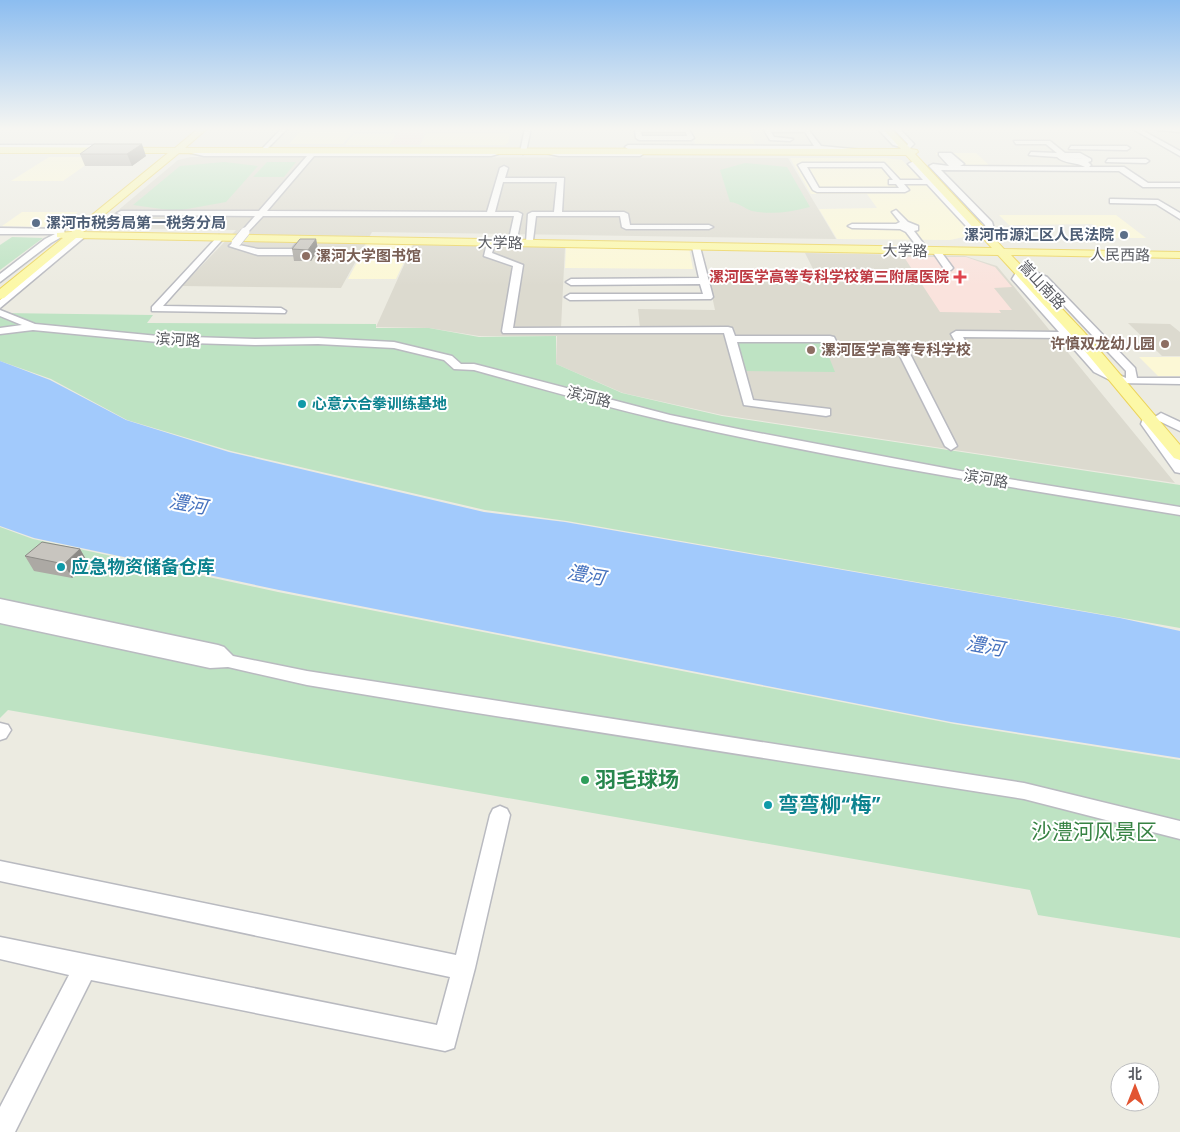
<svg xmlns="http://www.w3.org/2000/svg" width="1180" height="1132" font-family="'DM Sans','Noto Sans SC',sans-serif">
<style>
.commercial{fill:#fcf8d6}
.education{fill:#dcdacf}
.medical{fill:#fae3dd}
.green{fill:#bee3c3}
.water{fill:#a2cafc}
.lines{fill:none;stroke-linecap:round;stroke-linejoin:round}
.minor-casing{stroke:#b9bac0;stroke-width:3}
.major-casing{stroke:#ecd45b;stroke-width:2}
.minor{fill:#fff;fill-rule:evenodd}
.major{fill:#fcf8a7;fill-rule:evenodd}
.minor-bridge-casing{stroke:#b9bac0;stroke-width:10;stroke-linecap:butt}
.minor-bridge{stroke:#fff;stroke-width:9}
.wall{fill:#aca9a4}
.shaded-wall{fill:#8c8a86}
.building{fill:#c8c5bf;stroke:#8c8a86}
.service-dot{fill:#5c6f8a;stroke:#fff;stroke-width:2}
.education-dot{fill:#8d6e63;stroke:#fff;stroke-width:2}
.health-dot{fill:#e0444e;stroke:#fff;stroke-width:2}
.culture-dot{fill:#0f9aa8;stroke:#fff;stroke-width:2}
.leisure-dot{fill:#2e9e5b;stroke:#fff;stroke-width:2}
.labels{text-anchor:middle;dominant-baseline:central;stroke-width:4;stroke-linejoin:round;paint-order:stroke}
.far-service-label{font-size:15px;font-weight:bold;fill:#4e5e75;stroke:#fff;text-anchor:start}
.far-street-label{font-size:15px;fill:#5a5c62;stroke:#fff}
.far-education-label{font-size:15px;font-weight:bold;fill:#785e54;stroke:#fff;text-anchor:start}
.far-health-label{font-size:15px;font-weight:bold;fill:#be3a42;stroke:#fff;text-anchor:end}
.far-culture-label{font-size:15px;font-weight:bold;fill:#0d838f;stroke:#fff;text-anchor:start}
.culture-label{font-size:18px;font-weight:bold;fill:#0d838f;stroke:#fff;text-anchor:start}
.water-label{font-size:19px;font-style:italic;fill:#4672be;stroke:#fff}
.near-leisure-label{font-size:21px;font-weight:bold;fill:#27864d;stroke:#fff;text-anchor:start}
.near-culture-label{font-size:21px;font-weight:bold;fill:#0d838f;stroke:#fff;text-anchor:start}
.near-park-label{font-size:21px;fill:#388344;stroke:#fff}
</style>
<rect width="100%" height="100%" fill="#ecebe1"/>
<path class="commercial" d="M304,128H356L343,144H289Z
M691,129H748L755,144H695Z
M426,133H510L508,143L504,145H420Z
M353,134H396L389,145H345Z
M935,153H976L991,167H948Z
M49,157H97L63,181H11Z
M790,158H886L902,160L967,229L968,234L964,237L950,240L837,239L819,209L877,208L867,194H811Z
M22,212H78L56,227L2,226Z
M999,215H1116L1146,238H1108L1092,224L1009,225Z
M367,244L412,245L396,279H348Z
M566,247L689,248L693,269L565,268Z
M1139,357H1180V376H1158Z"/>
<path class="education" d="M191,157L788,158L836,239L372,232L341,288L182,286L236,230L97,228L178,160Z
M413,245L565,247L561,328H640L638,309L715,310L707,273H815L805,253L965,256L997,266L1175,483L722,415L623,393L556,364L557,336H479L429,328L376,327Z
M1128,323L1170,324L1180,332V356H1162Z"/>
<path class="medical" d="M400,129H427L419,145H390Z
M904,257H966L995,267L1012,287L994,288L1012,310H999L1001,313L940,312Z"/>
<path class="green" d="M224,162L258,166L226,202L176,211L133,205L180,166Z
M267,162H296L284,177H253Z
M745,163L787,167L810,207C791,212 772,215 752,211C743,208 740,203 730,202L720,170Z
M12,237L43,238L0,270V245Z
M0,313L153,315L147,323L376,324V328H429L479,337L556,336V364L622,393L722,416L1180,485V628L567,521L485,510L231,451L127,420L51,379L0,361Z
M736,341L823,342L835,372L743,371Z
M0,527L33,539L278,592L954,724L1180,760V938L1038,915L1030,890L8,710L0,718Z"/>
<path class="water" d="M0,361L50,380L126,420L229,452L484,512L565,522L1120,618L1180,631V758L951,722L279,590L34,538L0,526Z"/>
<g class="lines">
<g class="minor-casing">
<path id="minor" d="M282,128H288L264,152H491L502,150L505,152L491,156H314L267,211L487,212L500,168L504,166L508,168L505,178H564L562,212H624L628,214L630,225H709L713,227L709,229H626L622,227L620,216H536L533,240L526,242L528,214L532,212H554L557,182H503L495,212H518L522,214L517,239L513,242L509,239L514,216H263L245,235L241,232L255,216L121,215L117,213L121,211H259L307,156H204L187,152L190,150L264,152L262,149Z
M525,128H531L526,152L523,154L520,152Z
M638,128H688L694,138L691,140H639L636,138L635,130ZM641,132H686L687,136H642Z
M767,128H807L821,146L874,151L871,153L819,150L628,149L625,147L628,145L814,146L805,132H771L774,137L793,139L790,141L770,140L764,130Z
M877,128H883L897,143L906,147L908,144L893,128H899L914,144L909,149L893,145Z
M1131,128H1138L1180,151V156Z
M1155,128H1180V132L1158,130Z
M1014,141H1050L1065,153H1080L1091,159V161L1088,162L1091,165L1089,167H1124L1148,183H1180V187H1143L1119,171L941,170L992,222L994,229L987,231L985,225L929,166L933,164L949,166L939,155V153H951L964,164L960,166L1085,167C1077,162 1064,164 1057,157L1029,155L1031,152L1057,153L1046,144H1016ZM1065,157L1082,159H1081Z
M0,145H109L112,147L109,149H0Z
M1071,146H1127L1130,148L1127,150L1069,149Z
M547,150L640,152L643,154L640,156H559L545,153Z
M1108,159H1146L1149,161L1146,163L1106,162Z
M914,161H918L916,165L931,180H939V184H935L972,222L983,227V231L966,226L927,184H904L909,190L905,192H817L813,190L798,165L802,163H884L900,180H923L908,164ZM807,167H882L893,180H889V184H896L899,188H819Z
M1113,199L1158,200L1180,213V219L1156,204L1110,203V199Z
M896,210L908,222L918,226V230L914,231L926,247L925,249H919L906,232L900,229L852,228L848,226L852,224H896L900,222L892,212Z
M0,228L61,229L64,230L65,235L51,243L0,282V274L45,239L55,234H0Z
M80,233L87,235L0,308V300Z
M219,235L223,238L222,240L163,306L281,308L286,311L285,313L152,311V307Z
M301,238L308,240L298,254L295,255H258L229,246L236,240L240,243L239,245L258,249H292Z
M491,240L495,243L492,253L523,265L513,328L728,327L732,328L735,336H830L834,337L837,343L957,345L951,334L956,331L1059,332L1012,279L1017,271L1020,270L1025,273L1022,279L1102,368L1126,378V371L1041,281L1027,275V271H1033L1047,277L1135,368L1137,378H1180V384L1116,383L1094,372L1064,338L963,337L969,348L968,350H908L957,446L951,450L945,446L897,350L833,349L829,348L826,342H737L753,400L830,409V415L826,416L744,405L724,333H503L502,331L513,266L484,256L487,243Z
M696,244L700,247L713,297L711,299L570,300L565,297L570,294H703L700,284L571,285L566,282L571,279L699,278L692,247Z
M933,249H939L953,268L951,270H945L932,251Z
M0,310L35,324L158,336L255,339L318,338L394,342L452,356L461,364H474L670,415L743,430L966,472L1180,507V515C1010,487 839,460 671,422C605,407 539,388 474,370L454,369L444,360L394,348L318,344L255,345L158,342L33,330L0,334V328L22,325L0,316Z
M1149,412L1155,416L1153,424L1180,460V473L1175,472L1141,424L1145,413Z
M1161,413L1180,422V431L1157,420L1155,417Z
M0,599L218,645L224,647L233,656L307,671L1024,783L1180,821V839L1024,799L458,710L307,685L228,667L210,668L0,623V611L210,656L0,611Z
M0,723L8,725L11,730L6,738L0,740Z
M500,806L507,809L510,815L475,968L454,1048L445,1051L91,980L15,1132H0V1107L69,975L0,959V937L437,1025L450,977L0,881V861L456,955L490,815L493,809Z"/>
</g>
<g class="major-casing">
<path id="major" d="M199,128H208L185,148L901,149L882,128H890L911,149L917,150L918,152L915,154L1004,249L1180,252V258L1011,255L1084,332L1180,445V460L1174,458L1074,338L998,255L76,238L4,298L0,299V289L63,238L57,237V233L71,232L168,153H0V147L175,148ZM179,153L906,155L992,248L83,232Z"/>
</g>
<use href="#minor" class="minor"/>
<use href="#major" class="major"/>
<g class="minor-bridge-casing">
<path id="minor-bridge" d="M236,243L245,232"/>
</g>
<use href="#minor-bridge" class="minor-bridge"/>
</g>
<path class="wall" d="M94,144L146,156L132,166H85L80,154Z
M316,239L318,250L311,261H294L292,249Z
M80,549L88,563L72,578L34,571L25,556Z"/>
<path class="shaded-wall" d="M142,144L146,156L132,166L127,154Z
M316,239L318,250L311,261L308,250Z
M80,549L88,563L72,578L64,564Z"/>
<path class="building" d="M94,144H142L127,154H80Z
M300,239H316L308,250L292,249Z
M42,542L80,549L64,564L25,556Z"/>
<linearGradient id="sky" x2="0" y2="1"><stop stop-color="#8cbdf0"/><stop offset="0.45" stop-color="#f6f6f2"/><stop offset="1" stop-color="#f6f6f2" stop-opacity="0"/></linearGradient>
<rect width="1180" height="286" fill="url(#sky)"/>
<g class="service-dot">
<circle cx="36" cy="223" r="5"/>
<circle cx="1124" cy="235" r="5"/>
</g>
<g class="education-dot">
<circle cx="306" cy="256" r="5"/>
<circle cx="1165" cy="344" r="5"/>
<circle cx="811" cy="350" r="5"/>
</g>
<path class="health-dot" d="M957.5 269.5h5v5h5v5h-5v5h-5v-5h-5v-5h5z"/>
<g class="culture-dot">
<circle cx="302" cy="404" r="5"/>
<circle cx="61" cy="567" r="5"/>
<circle cx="768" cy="805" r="5"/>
</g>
<circle class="leisure-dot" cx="585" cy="780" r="5"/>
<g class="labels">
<g class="far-service-label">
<text x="46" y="223">漯河市税务局第一税务分局</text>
<text x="1114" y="235" text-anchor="end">漯河市源汇区人民法院</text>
</g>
<g class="far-street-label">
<text transform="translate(500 243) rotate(1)">大学路</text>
<text transform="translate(905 251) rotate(1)">大学路</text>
<text transform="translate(1120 255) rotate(1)">人民西路</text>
<text transform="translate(1042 285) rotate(47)">嵩山南路</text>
<text transform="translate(178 340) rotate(3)">滨河路</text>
<text transform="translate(589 397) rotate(14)">滨河路</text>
<text transform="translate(986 479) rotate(10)">滨河路</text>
</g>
<g class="far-education-label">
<text x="316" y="256">漯河大学图书馆</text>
<text x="1155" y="344" text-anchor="end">许慎双龙幼儿园</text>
<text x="821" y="350">漯河医学高等专科学校</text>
</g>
<g class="far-health-label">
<text x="949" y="277">漯河医学高等专科学校第三附属医院</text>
</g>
<g class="far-culture-label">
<text x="312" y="404">心意六合拳训练基地</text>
</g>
<g class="culture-label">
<text x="71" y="567">应急物资储备仓库</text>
</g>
<g class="water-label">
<text transform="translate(188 504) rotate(10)">澧河</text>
<text transform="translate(586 575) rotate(10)">澧河</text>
<text transform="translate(985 646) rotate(10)">澧河</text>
</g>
<g class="near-leisure-label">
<text x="595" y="780">羽毛球场</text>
</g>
<g class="near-culture-label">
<text x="778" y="805">弯弯柳“梅”</text>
</g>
<g class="near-park-label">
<text x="1094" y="832">沙澧河风景区</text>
</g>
</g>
<g transform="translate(1135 1087)"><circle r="24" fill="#ffffff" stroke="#bdbec0"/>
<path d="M0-4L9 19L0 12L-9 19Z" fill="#e25431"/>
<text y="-8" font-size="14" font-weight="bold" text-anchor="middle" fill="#5a5c62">北</text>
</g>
</svg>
